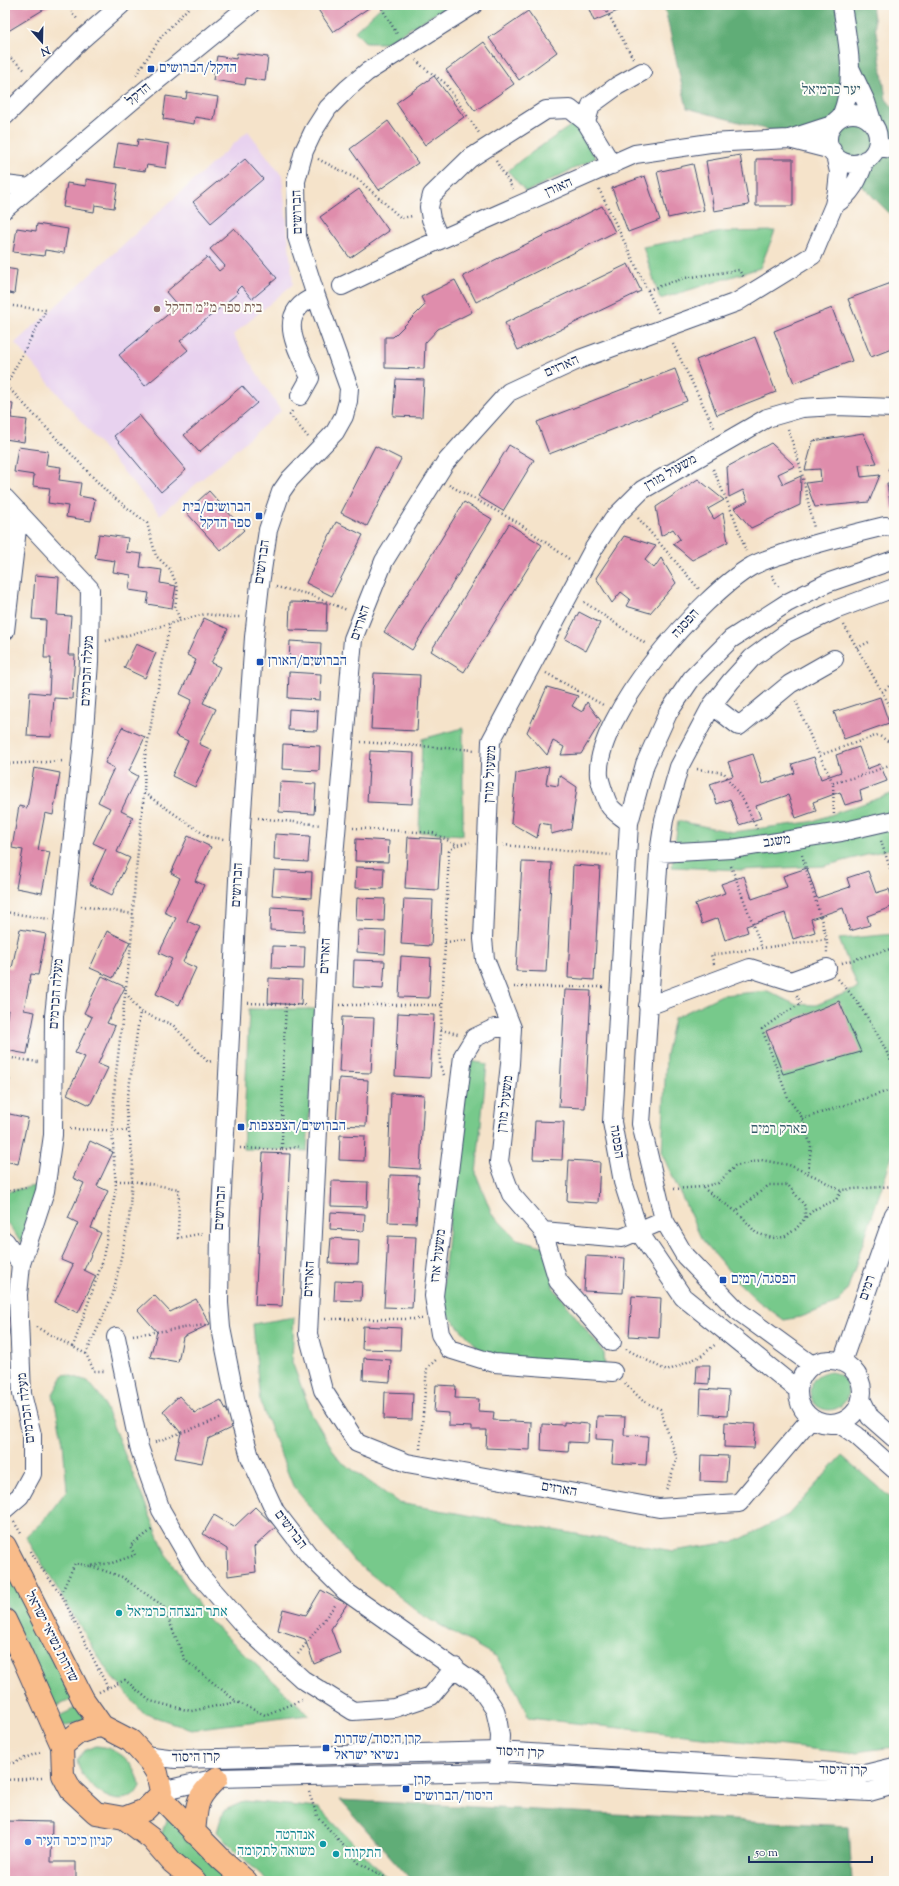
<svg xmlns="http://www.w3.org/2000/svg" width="899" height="1886" font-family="'Sorts Mill Goudy','Frank Ruhl Libre',serif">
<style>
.built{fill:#e8d2ef}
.green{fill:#77c98b;stroke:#497c74}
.forest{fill:#61ad77;stroke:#3e6e6a}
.building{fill:#df8dac}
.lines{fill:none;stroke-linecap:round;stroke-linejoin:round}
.minor-casing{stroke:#3c4a6e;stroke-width:20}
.major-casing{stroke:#3c4a6e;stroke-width:24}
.path{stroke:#3c4a6e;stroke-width:2.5;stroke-dasharray:1 3;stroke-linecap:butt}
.minor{stroke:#fff;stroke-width:18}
.major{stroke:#f9bc8a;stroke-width:22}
.transit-dot{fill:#1a4fb4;stroke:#fdfcf7;stroke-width:1.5}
.education-dot{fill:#8d6e63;stroke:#fdfcf7;stroke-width:1.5}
.culture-dot{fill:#0f9aa8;stroke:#fdfcf7;stroke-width:1.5}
.shop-dot{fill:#3f7fe0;stroke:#fdfcf7;stroke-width:1.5}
.labels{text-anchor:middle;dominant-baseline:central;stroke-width:4;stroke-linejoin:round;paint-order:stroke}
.transit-label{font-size:14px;fill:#164399;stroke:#fdfcf7;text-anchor:start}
.park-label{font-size:14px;fill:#375d6c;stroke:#fdfcf7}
.street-label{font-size:14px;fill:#1b2f5e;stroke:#fdfcf7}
.education-label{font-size:14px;fill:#785e54;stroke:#fdfcf7;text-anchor:start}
.culture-label{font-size:14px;fill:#0d838f;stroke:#fdfcf7;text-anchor:start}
.shop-label{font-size:14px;fill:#366cbe;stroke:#fdfcf7;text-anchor:start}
</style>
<rect width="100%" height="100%" fill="#fdfcf7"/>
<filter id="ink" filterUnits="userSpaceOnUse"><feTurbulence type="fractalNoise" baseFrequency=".025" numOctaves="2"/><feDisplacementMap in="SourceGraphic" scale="8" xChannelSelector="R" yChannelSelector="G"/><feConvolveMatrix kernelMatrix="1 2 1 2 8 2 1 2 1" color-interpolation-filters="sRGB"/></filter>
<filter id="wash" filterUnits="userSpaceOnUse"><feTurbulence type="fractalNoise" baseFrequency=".012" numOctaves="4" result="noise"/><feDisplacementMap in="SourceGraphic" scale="16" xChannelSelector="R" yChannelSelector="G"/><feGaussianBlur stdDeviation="0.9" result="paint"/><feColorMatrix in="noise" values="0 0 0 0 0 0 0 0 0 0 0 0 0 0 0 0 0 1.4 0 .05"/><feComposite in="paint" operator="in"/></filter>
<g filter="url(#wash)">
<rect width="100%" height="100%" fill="#f5e3ca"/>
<path class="built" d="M248,131L282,176L293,284L233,335L281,411L160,515L15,343Z"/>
<path class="green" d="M380,5H450L385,43H366L355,31L381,7Z
M573,124L596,158L526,192L508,171L521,160Z
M775,231L760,268L660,299L643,247L722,232Z
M463,728V835L419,832L422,739Z
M894,793V848L824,866L740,870L672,867L678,821L732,832L810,822Z
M894,934V1150L848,1288L838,1303L801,1317L784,1320L758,1301L739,1283L701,1238L662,1154L666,1055L674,1018L722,995L768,991L794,1004L816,1005L858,988L839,939Z
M249,1009H316L307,1151L243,1149Z
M465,1060L487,1064L476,1174L492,1214L517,1239L553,1249V1287L604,1353L605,1366L484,1354L441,1308Z
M39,1185L22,1243L5,1221V1192Z
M294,1317L292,1362L312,1415L339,1460L399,1503L673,1551L737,1541L788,1515L842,1456L894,1501V1747L848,1753L529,1718L518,1694L497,1657L424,1616L354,1561L293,1486L260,1402L253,1324Z
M810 1391a19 19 0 1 1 38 0a19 19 0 1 1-38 0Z
M64,1374L88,1381L101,1397L166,1554L208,1619L309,1715L191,1729L143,1713L106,1669L26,1537L44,1520L67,1490L63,1443L53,1394Z
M5,1563L73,1699L55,1707L5,1602Z
M78,1707L85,1719L64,1727L59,1716Z
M96,1746C118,1747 137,1764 140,1786C125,1819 80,1786 77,1760L84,1751Z
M245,1801L319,1808L390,1881H268L247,1862L217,1832L223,1811Z
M167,1817L239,1881H207L186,1863L161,1836Z"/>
<path class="forest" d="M664,5H872L886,99L894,109V218L820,144L687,108Z
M340,1800L849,1826L852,1881H412Z"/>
<g id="blocks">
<path class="building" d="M5,5H51L5,33Z
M315,5H369L370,7L333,32Z
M587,5H619L620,10L594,21Z
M528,11L557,52L519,80L489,38Z
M484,42L514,84L475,111L446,70Z
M237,53L268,57L265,81L246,78L245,85L213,80L217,56L236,59Z
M434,76L464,117L425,145L396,103Z
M187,92L218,97L214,120L195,117L194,124L163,119L166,96L186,99Z
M388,121L418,163L379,190L350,149Z
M138,139L169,144L166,168L147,165L145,171L114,167L118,143L137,146Z
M740,155L749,205L714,211L706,161Z
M245,159L263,179L211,223L193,202Z
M756,159H793V206H756Z
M693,164L704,210L668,218L657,172Z
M645,176L660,220L628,232L612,188Z
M86,179L118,184L114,208L95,205L94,212L63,207L67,183L86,186Z
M359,189L389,231L350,258L320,217Z
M602,206L615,232L476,302L463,276Z
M37,224L68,229L64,253L45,250L44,256L13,252L17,228L36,231Z
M234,228L277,278L252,299L241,286L236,291L238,293L180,341L188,350L145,386L119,355L178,306L166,292L207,257L219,271L225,266L210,249Z
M628,264L641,291L518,350L505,323Z
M5,268L17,270L14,294L5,292Z
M455,280L472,312L438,329L425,343L424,369L385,368V337H393L425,305L421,297Z
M894,282V348L871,357L848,299Z
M832,308L852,361L794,383L774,331Z
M755,337L776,392L717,415L696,360Z
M675,369L687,401L549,454L537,422Z
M396,379L424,380L422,417L393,416Z
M242,386L257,403L199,452L184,435Z
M5,403L13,404L11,418L27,420L24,442L5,439Z
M139,415L186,470L161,492L114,436Z
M863,433L877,463L859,465L861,477L880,475L869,502L815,507L806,483L821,481L820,469L805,470L813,441Z
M771,443L795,466L778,474L783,484L801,476L800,505L751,528L734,508L748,501L743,490L729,497L727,467Z
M509,445L534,460L503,511L478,496Z
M375,446L401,459L367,526L341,513Z
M18,447L48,451L46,465L61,467L59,480L81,483L79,496L95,499L91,521L66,517L68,506L48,503L50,488L33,486L34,475L14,472Z
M894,458V471L888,470Z
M698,479L724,500L708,509L714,519L723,513L728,542L692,560L673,544L680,539L673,529L661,536L656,507Z
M887,483H894V509H891Z
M209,491L244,530L221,551L186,512Z
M464,502L492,519L412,650L384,632Z
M336,522L363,535L332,596L306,583Z
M509,524L542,545L464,672L431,651Z
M99,534L128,538L126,552L142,554L140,567L162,570L160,583L176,586L172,608L147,604L149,593L129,590L131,575L113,572L115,561L95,558Z
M624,536L656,546L645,560L654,568L661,558L676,583L650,613L626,606L630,599L621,592L612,603L596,578Z
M35,575L59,577L57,615L71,616L68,655H75L72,699L54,698L51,737L27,736L30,692L49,694L51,658H44L46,620L32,619Z
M290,602L327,603L326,631L289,630Z
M579,612L600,623L586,651L565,639Z
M204,618L228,629L211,663L220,667L203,703L216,709L199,744L212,750L195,787L172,776L188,741L175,735L192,700L180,694L196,660L187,655Z
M290,641L321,643L320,665L289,663Z
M136,644L156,653L145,678L124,668Z
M289,672L321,674L320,700L288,698Z
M374,673L420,675L417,731L371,729Z
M547,687L578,696L572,706L582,712L587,702L601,721L581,754L561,755L564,747L553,741L547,755L527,732Z
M880,697L889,723L844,739L834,712Z
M289,709L318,711L317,731L288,730Z
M122,727L145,737L129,771L138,776L121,811L133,817L117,852L130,858L112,895L90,884L106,849L93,843L110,808L98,802L114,768L105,763Z
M283,744L320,746L319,771L282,769Z
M859,747L867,769L880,764L887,781L860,791L862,800L845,805L840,792L813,802L816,811L796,818L788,795L756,806L761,818L739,825L730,799L717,804L710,784L733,776L728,762L753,754L763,784L795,773L792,764L814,757L821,779L841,772L836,755Z
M370,751L414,753L412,804L367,802Z
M549,766L546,784L558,786L559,775L577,787L571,829L551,834V825L540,823L537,838L511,823L516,773Z
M34,768L60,773L53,815L45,813L38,850L50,852L42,893L16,888L23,850L12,848L19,806L27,808Z
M280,782L316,784L314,814L279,812Z
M275,834L310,836L308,862L274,860Z
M188,836L211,847L195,881L204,885L187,921L200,927L183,962L196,968L179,1005L156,994L172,959L159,953L176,918L164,912L180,878L171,873Z
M408,837L441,839L438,890L405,888Z
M356,839L389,841L388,862L355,861Z
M522,862L552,863L546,972L516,971Z
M573,865L600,867L594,980L568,978Z
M356,867L384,868L383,889L355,888Z
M807,868L817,898L850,887L847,878L868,871L876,893L889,889L894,906L867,916L870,925L850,931L843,908L811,919L815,932L793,939L785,913L746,926L748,932L725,940L718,918L702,924L695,904L725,893L721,884L744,876L752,899L787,887L783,876Z
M274,870L312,872L311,898L272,895Z
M357,898L385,899L384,921L356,920Z
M404,899L433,900L431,946L401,944Z
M271,907L305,909L304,932L270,930Z
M20,929L46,934L38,975L31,974L24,1010L35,1012L27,1054L5,1050V1028L8,1010H5V967L12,968Z
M358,930L386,931L385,954L357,952Z
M107,931L130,942L113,978L90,968Z
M273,946L305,947L304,969L272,968Z
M401,956L431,958L429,998L399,997Z
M354,960L385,961L383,989L353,987Z
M102,976L125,987L107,1023L115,1026L98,1064L108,1068L90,1105L67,1094L85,1057L75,1053L92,1017L84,1013Z
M269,978L302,980L301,1005L268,1003Z
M565,990L591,991L585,1108L559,1107Z
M839,1001L861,1052L783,1074L766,1031Z
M398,1013L434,1015L430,1078L395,1076Z
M342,1017L374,1018L371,1073L339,1072Z
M5,1078L10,1079L6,1100H5Z
M339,1078L368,1080L366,1126L336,1125Z
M391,1093L424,1095L420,1169L388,1167Z
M5,1113L28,1118L18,1164L5,1161Z
M535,1121L564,1122L562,1160L533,1159Z
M340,1135L365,1136L364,1161L339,1160Z
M90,1141L113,1152L97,1186L108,1191L91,1228L101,1233L84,1270L96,1276L78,1313L55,1302L73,1265L61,1260L78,1223L68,1218L84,1183L73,1178Z
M263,1153L290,1154L282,1306L255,1305Z
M569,1160L600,1162L598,1203L567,1201Z
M390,1175L419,1176L416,1223L388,1222Z
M332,1181L368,1182L367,1207L331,1206Z
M331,1212L365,1214L364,1231L330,1229Z
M388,1236L416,1237L412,1308L384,1307Z
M331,1238L359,1240L358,1264L329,1263Z
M586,1256L625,1258L623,1293L584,1291Z
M335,1281L362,1282L361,1301L334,1300Z
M154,1295L170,1312L196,1299L210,1324L183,1337L178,1362L150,1357L157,1332L138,1310Z
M632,1296L661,1298L659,1338L629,1336Z
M5,1317L12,1319L6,1346H5Z
M363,1326L401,1328L400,1350L362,1349Z
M364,1358L391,1360L390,1382L363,1380Z
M697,1365H710L709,1384L696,1383Z
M436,1385L456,1386L455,1398L479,1399L478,1411L494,1412L493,1420L531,1422L530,1450L486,1448L487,1430H471V1427L449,1426V1413L434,1412Z
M701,1389L729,1391L727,1416L700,1414Z
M385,1392L413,1393L412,1420L384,1419Z
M179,1396L195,1413L221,1400L235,1426L208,1439L202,1463L175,1458L181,1433L163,1411Z
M597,1416L625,1417L624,1435L648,1436L646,1465L612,1463L614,1440L596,1439Z
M564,1422L589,1424L588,1443L569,1442L568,1452L541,1450L542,1424L564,1425Z
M725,1422L756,1424L754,1448L724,1447Z
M701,1455L728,1456L726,1482L700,1481Z
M255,1507L276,1527L254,1547L256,1572L228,1576L227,1549L203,1534L214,1515L234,1527Z
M321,1590L347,1604L331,1629L340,1653L314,1664L305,1639L278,1630L283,1609L306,1615Z
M5,1821L52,1822L51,1862H76V1881H5Z"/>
</g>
</g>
<g filter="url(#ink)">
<use href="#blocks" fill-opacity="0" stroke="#3c4a6e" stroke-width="1"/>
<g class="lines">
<g class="minor-casing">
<path id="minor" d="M473,5L367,72L347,89L328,108L314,130L304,151L296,181L297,237L316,296L349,388L348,401L344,416L335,432L290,479L281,492L268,530L260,584L254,637L240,841L220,1230L219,1303L221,1328L238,1413L250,1457L275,1511L308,1554L345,1591L478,1685L495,1710L498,1723L500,1736L498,1772
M851,70L866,102L873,124
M828 139a25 25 0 1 1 50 0a25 25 0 1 1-50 0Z
M5,116L81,40L121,5
M841,117C857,76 848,47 842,5
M789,139L832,150
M877,147L894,149
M612,165L586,122L591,105L617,86L642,72
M5,185L30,188
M834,205C851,195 859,179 865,160
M5,209L132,101L250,5
M440,240L431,219L429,207L432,195L469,159L546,110L570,109L586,122
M342,286L419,249L635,154L710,143L789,139L832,125
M300,396L310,378C298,348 273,314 316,296
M5,498L90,589L89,662L84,731L54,1016L53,1135L45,1191L21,1264L18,1295L22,1394L32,1435V1474L20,1496L5,1509
M5,631L19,512
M712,705L739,726L790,684L834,659
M629,823C623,817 613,812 609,805C606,801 600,781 599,776C594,716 702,595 752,566C763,560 775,557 786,553C819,542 852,534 885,526L894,527
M659,853L732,849L841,832L894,820
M648,1006L750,968L791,981L827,968
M512,1028H495L474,1038L463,1056L434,1296L440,1334L449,1349L494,1363L613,1372
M664,1220L622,1238L543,1231L511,1194L499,1162L510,1064L512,1028L485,959L483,939L491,741L594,548L613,519L642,490L767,418L802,408L836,406L894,408
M543,1231L558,1281L612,1342
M5,1241L21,1264
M116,1337L139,1447L161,1510L197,1572L246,1628L302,1679L353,1711L395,1708L431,1696L455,1667
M798 1392a32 32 0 1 1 64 0a32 32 0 1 1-64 0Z
M842,1362L894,1214
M812,1365L738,1311L685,1256L664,1220L641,1124L659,853L664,820L679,767L712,705L731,681L752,658L785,634L835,610L894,588
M798,1390L683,1297L639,1232L623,1182L612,1122L629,823L645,764L668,713L692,678L731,639L787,603L827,583L894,560
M861,1399L870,1417L894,1438
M811,1418L739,1503L659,1508L407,1463L357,1443L323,1390L308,1334L328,925L353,639L384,561L445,463L509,392L580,359L737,302L813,255L834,205L837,191L839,172L835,155
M838,1423L856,1435L894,1469
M144,1755L176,1759L499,1751L865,1774L894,1767
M161,1791L217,1778L498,1772L869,1792L894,1785"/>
</g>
<g class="major-casing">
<path id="major" d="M5,1546L83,1699L102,1726
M5,1620L23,1658L62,1746L63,1775L71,1790L96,1813L124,1818L145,1810L159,1796L161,1791L157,1773L150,1762L131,1741L102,1726L95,1727L78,1733L62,1746
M159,1796L222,1860L246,1881
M124,1818L152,1839L172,1862L195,1881
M194,1833C197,1804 195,1799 217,1778"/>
</g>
<path class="path" d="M66,5L78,20
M380,5L397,34
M603,5L633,58
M5,53L26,71
M416,60L423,67L445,83L479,133
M136,75L161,37L191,5
M318,159L359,180L401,218L413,216
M496,161L513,189
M599,189L659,314
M648,290L685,278L739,270L744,278
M5,305L46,310L6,385L108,493L147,523L156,556L170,569L178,588L175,607L180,620
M673,344L715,429
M292,411L290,415L308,437
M788,429L801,469L814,528
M713,469L734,517L746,551
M449,485L517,522L569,559
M638,518L699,589
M772,575L779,588
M276,587L308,594L347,610
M584,602L646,644
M844,625L894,713
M106,641L205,614L227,617H240
M857,648L869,642
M546,673L605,706
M882,692L894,682
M796,701L812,740L833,783L834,816
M361,742L475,750
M820,755L878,735L894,745
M5,764L64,761
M697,769L724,773L745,803L757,829
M833,783L867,774L894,763
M144,793L208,837L224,839
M258,818L321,825
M353,828L433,833L457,845
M881,841L894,880
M503,845L611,855
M802,855L827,939V953
M731,866L762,948
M81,906L133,914
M5,912L49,919
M445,942L467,940
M842,963L894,948
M714,964L711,955L827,939
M838,979C862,1005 880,1036 894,1068
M514,987H603
M126,993L140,1012L173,1025L208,1062L212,1061
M797,995L801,1004L783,1014L762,1029L788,1098L801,1116L811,1146L808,1174
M248,1003L307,1005
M340,1005H441
M441,1030L458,1034
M5,1057L38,1062
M444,1075L440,1065V1054L449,851L457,845L470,842
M802,1119L894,1089
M70,1129L129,1131
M240,1148L282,1150L283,1064L286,1005
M282,1150L300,1146
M116,1181H132L179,1189L178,1238L204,1233
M703,1188L741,1215L756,1233L772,1238L784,1237L796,1229L805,1218V1206L788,1185H769L736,1211
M674,1189L702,1187L718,1183L735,1166L761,1160L789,1165L816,1177L840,1190L894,1186
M5,1192L28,1187
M806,1217L815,1209L836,1200L842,1190
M325,1319H422
M36,1327L86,1354L94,1371H105
M133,1335L205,1325
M73,1347L102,1263L116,1188L112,1131L115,1082L131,944L135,880L144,793L145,757L170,623
M626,1349L667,1371L701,1356L716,1344
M86,1354L113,1294L129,1220L133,1163L126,1109L140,1012
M625,1383L643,1401L660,1409L677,1459L666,1491
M155,1442L222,1418
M420,1449L427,1368L437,1359
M14,1522L22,1535
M31,1551L38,1564L61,1594L108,1688
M91,1566L122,1577L163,1606L185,1660L236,1701
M61,1594L75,1563L88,1566L112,1563L135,1555L130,1546L153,1529
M298,1654L336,1604
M99,1692L125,1680L150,1701L191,1711L237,1702L265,1715L304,1699
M5,1763H13L42,1751
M5,1780L43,1778
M309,1792L317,1816L359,1863L392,1881"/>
<use href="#minor" class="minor"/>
<use href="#major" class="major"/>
</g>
</g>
<g class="transit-dot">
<rect x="147" y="65" width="8" height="8" rx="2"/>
<rect x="255" y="512" width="8" height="8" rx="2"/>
<rect x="256" y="658" width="8" height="8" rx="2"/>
<rect x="237" y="1123" width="8" height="8" rx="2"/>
<rect x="719" y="1276" width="8" height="8" rx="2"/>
<rect x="322" y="1744" width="8" height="8" rx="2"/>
<rect x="402" y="1785" width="8" height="8" rx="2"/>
</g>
<circle class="education-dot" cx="157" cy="309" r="4"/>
<g class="culture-dot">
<circle cx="119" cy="1613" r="4"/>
<circle cx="323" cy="1844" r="4"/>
<circle cx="336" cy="1854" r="4"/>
</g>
<circle class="shop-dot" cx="28" cy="1842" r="4"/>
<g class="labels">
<g class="transit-label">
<text x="159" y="69">הדקל/הברושים</text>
<text x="251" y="508" text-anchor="end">הברושים/בית<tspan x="251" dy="16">ספר הדקל</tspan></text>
<text x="268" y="662">הברושים/האורן</text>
<text x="249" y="1127">הברושים/הצפצפות</text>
<text x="731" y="1280">הפסגה/רמים</text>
<text x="334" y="1740">קרן היסוד/שדרות<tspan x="334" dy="16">נשיאי ישראל</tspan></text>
<text x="414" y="1781">קרן<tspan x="414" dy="16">היסוד/הברושים</tspan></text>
</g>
<g class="park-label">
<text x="831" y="91">יער כרמיאל</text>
<text x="779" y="1130">פארק רמים</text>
</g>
<g class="street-label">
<text transform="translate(139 95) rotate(-40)">הדקל</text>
<text transform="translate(559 188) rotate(-24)">האורן</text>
<text transform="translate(298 212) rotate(-92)">הברושים</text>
<text transform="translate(562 367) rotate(-24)">הארזים</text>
<text transform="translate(671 473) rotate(-30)">משעול מורן</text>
<text transform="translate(263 562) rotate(-82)">הברושים</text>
<text transform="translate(361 623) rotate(-71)">הארזים</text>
<text transform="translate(686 624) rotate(-48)">הפסגה</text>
<text transform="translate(88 671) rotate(-87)">מעלה הכרמים</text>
<text transform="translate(491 774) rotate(-87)">משעול מורן</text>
<text transform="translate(777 842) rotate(-9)">משגב</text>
<text transform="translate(238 885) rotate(-87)">הברושים</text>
<text transform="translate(326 956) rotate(-87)">הארזים</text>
<text transform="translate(57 994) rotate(-86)">מעלה הכרמים</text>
<text transform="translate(506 1104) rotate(-83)">משעול מורן</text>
<text transform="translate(616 1142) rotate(81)">הפסגה</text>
<text transform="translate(221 1208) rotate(-87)">הברושים</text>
<text transform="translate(439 1256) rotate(-83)">משעול ארז</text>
<text transform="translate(310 1279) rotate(-87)">הארזים</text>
<text transform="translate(868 1288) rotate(-71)">רמים</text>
<text transform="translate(27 1408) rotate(-97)">מעלה הכרמים</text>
<text transform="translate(559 1490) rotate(10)">הארזים</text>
<text transform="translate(290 1530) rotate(53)">הברושים</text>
<text transform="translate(51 1637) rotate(63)">שדרות נשיאי ישראל</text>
<text transform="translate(520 1753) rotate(3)">קרן היסוד</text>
<text transform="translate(196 1758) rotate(-1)">קרן היסוד</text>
<text transform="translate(843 1771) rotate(1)">קרן היסוד</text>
</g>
<g class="education-label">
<text x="165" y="309">בית ספר מ"מ הדקל</text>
</g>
<g class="culture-label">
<text x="127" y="1613">אתר הנצחה כרמיאל</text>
<text x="315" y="1836" text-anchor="end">אנדרטה<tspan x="315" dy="16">משואה לתקומה</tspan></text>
<text x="344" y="1854">התקווה</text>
</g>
<g class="shop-label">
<text x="36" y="1842">קניון כיכר העיר</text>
</g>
</g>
<rect width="899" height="1886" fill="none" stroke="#fdfcf7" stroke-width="20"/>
<g transform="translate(42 42) rotate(160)" stroke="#fdfcf7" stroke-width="3" paint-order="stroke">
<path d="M0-3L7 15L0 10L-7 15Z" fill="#1b2f5e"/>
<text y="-6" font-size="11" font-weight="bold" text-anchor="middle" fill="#1b2f5e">N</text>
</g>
<path d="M749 1856v6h123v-6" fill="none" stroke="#1b2f5e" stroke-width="2"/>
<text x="755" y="1856" font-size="12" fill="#1b2f5e" stroke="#fdfcf7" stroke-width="3" paint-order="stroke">50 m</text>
</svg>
